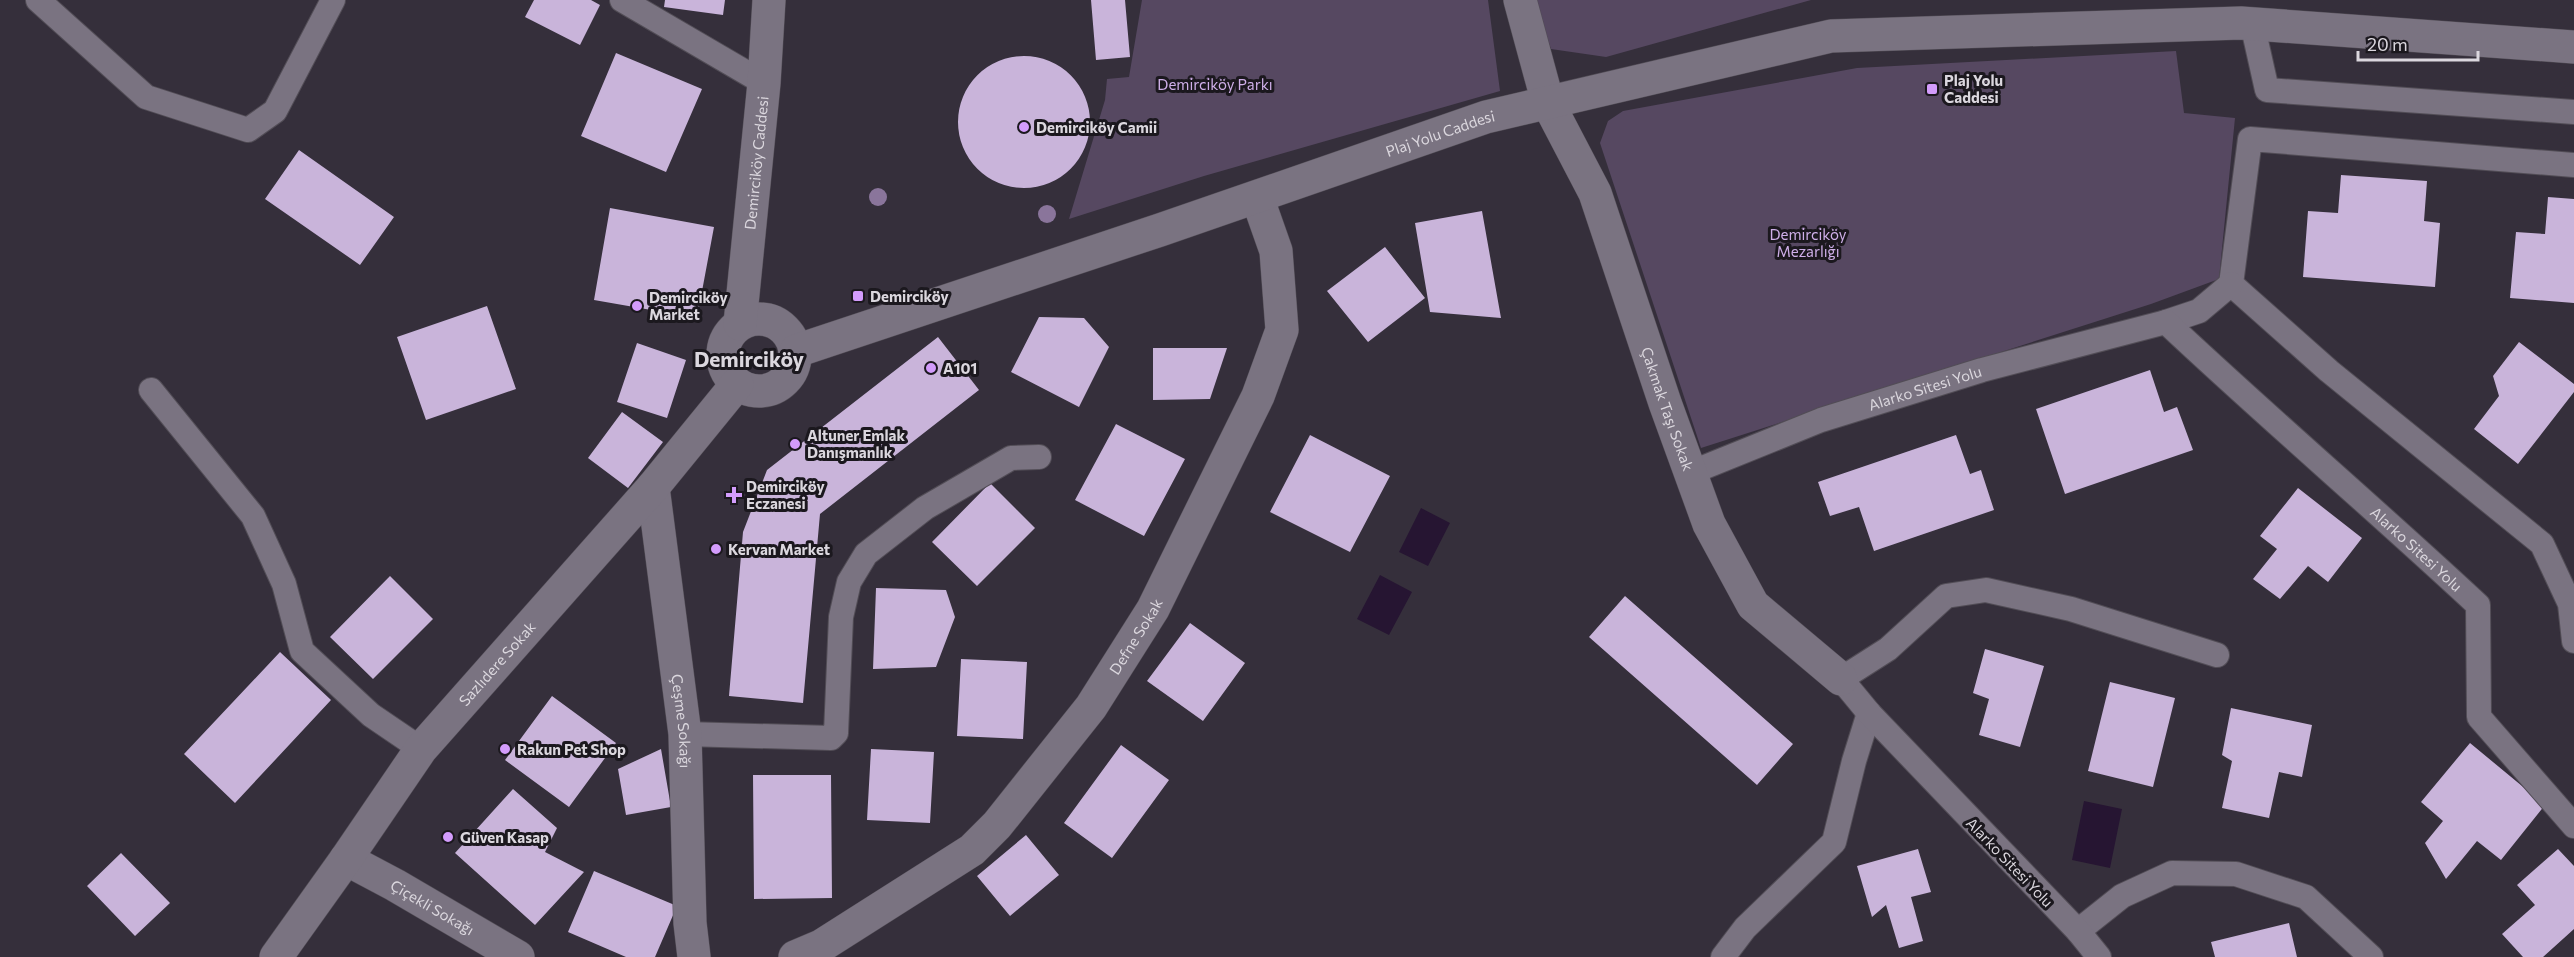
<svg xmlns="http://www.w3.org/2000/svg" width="2574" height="957" font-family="Commissioner,sans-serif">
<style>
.green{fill:#564861}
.water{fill:#261532}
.building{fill:#c9b4da}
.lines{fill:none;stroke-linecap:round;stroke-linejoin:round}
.service-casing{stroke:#524d56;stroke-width:26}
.minor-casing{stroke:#524d56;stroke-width:34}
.tertiary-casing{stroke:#524d56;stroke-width:34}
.service{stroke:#7a7381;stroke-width:24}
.minor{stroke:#7a7381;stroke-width:33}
.tertiary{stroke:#7a7381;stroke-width:33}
.tree{fill:#8a759b}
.poi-dot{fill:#d39cfc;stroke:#1b181e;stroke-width:2}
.labels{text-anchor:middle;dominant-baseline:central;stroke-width:6;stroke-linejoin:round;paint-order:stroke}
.poi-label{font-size:15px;font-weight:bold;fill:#dbd7de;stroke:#1b181e;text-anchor:start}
.park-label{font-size:15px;fill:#cfafe9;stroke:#1b181e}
.street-label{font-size:15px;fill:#dbd7de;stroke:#1b181e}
.district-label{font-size:21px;font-weight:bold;fill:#dbd7de;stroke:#1b181e}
</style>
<rect width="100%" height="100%" fill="#352f3b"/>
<path class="green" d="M1142,0H1488L1500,91L1204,176L1069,219L1105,100L1107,79L1129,77Z
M1534,0H1811L1606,57L1551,49Z
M2176,51L2184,113L2235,118L2219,279L2151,304L1701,448L1600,143L1608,121L1623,111L1857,68Z"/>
<path class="water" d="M1421,508L1450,523L1428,566L1399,552Z
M1380,575L1412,592L1389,635L1357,619Z
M2084,801L2122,809L2110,868L2072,860Z"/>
<path class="building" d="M534,0H591L600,5L580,45L525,17Z
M665,0H725L723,15L664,7Z
M1091,0H1125L1130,57L1096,60Z
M616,53L702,89L666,172L581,136Z
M958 122a66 66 0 1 1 132 0a66 66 0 1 1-132 0Z
M299,150L394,217L360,265L265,199Z
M2341,175L2427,181L2424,221L2440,223L2435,287L2303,277L2308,211L2338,213Z
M2548,197L2574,199V303L2510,298L2516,232L2545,234Z
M610,208L714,227L697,318L594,300Z
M1482,211L1501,318L1430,312L1415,223Z
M1385,247L1425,298L1368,342L1327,291Z
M487,306L516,389L426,420L397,337Z
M1039,317L1084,318L1109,347L1079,407L1011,372Z
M938,337L979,390L820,514L803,703L729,696L743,532L767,470Z
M2519,342L2574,384V392L2518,464L2474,429L2499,396L2493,376Z
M637,343L686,360L667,418L617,402Z
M1153,348H1227L1210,399L1153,400Z
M2150,370L2164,412L2177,407L2193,450L2065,494L2036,409Z
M622,412L663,442L628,488L588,458Z
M1116,424L1185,459L1144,536L1075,500Z
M1310,435L1390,476L1350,552L1270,512Z
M1956,435L1970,474L1981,470L1994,510L1874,551L1859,507L1830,516L1818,482Z
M990,483L1035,528L977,586L932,542Z
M2298,488L2362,538L2328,582L2308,566L2280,599L2253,579L2277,549L2260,536Z
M390,576L433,619L373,679L330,637Z
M876,588L946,590L955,617L936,667L873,669Z
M1625,596L1793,744L1757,785L1589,637Z
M1190,623L1245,663L1203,721L1147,681Z
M1985,649L2044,666L2020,747L1979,735L1989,699L1973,693Z
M280,652L331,700L235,803L184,754Z
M961,659L1027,662L1023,739L957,736Z
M2110,682L2175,698L2153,787L2088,771Z
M552,696L616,743L569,807L505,760Z
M2231,708L2312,725L2302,777L2279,772L2269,818L2222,808L2232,761L2222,755Z
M2470,743L2545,805L2501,860L2477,841L2446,879L2425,843L2443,821L2421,802Z
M1121,745L1169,780L1112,858L1064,823Z
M661,749L671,807L626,815L618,769Z
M871,749L934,752L930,823L867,820Z
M753,775H831L832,898L754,899Z
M513,789L557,828L545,852L584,872L535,925L455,853Z
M1026,835L1059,875L1010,916L977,876Z
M1918,849L1931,892L1911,897L1923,941L1899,948L1886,905L1872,917L1857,866Z
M2558,849L2574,866V929L2543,957H2523L2502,934L2535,905L2517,885Z
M121,853L170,903L135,936L87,886Z
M594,871L677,906L655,957H626L568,932Z
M2289,923L2297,957H2215L2211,942Z"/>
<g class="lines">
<g class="service-casing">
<g id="service">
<path d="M38,0L146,97L248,130L275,111L333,0"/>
<path d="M622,0L764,83"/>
<path d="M2252,23L2267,90L2574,112"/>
<path d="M2574,165L2250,139L2231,284L2329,371L2542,544L2570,604L2574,641"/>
<path d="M2166,322L2199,311L2231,284"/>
<path d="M151,390L253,516L284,584L302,651L371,715L421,749"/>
<path id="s1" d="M1690,473L1821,420L1982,370L2166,322C2268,418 2375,509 2478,605L2479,717L2574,826"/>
<path d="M685,734L831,738L836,733L841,617L849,582L866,554L925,508L1011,458L1039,457"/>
<path d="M2078,931L2122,896L2172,873L2236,874L2306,897L2371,957"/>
<path d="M1723,957L1745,928L1834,842L1854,761L1869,713"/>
<path d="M2099,957L2078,931L1869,713L1841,679L1888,649L1946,596L1986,590L2071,609L2217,655"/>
</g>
</g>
<g class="minor-casing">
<g id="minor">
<path id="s2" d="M1520,0L1548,103L1595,193L1665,403L1709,524L1753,605L1841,679"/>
<path id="s3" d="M653,487L685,734L690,923L694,957"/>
<path id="s4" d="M346,859L395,885L518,957"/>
<path id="s5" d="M795,957L821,946L972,850L997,825L1091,707L1153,609L1258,396L1282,330L1276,251L1257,197"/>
</g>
</g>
<g class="tertiary-casing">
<g id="tertiary">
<circle cx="759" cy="355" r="36"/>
<path id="s6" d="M740,324L764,83L769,0"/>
<path id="s7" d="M796,351L1160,230L1486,117L1831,36L2241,23L2574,47"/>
<path id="s8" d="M276,957L346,859L421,749L653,487L737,384"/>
</g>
</g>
<use href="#service" class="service"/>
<use href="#minor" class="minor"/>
<use href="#tertiary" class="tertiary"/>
</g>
<g class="tree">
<circle cx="878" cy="197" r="9"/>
<circle cx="1047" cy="214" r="9"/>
</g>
<g class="poi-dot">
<rect x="1926" y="83" width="12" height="12" rx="3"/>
<circle cx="1024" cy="127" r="6"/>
<rect x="852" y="290" width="12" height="12" rx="3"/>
<circle cx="637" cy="306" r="6"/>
<circle cx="931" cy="368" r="6"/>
<circle cx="795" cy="444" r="6"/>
<path d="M731 486h6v6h6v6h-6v6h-6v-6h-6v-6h6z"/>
<circle cx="716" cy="549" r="6"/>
<circle cx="505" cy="749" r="6"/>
<circle cx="448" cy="837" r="6"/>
</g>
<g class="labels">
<g class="poi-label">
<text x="1944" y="80">Plaj Yolu<tspan x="1944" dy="17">Caddesi</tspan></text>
<text x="1036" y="127">Demirciköy Camii</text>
<text x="870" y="296">Demirciköy</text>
<text x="649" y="297">Demirciköy<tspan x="649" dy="17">Market</tspan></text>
<text x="943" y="368">A101</text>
<text x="807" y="435">Altuner Emlak<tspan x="807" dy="17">Danışmanlık</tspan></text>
<text x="746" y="486">Demirciköy<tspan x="746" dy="17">Eczanesi</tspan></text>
<text x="728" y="549">Kervan Market</text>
<text x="517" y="749">Rakun Pet Shop</text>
<text x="460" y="837">Güven Kasap</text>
</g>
<g class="park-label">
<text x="1215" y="84">Demirciköy Parkı</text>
<text x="1808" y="234">Demirciköy<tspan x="1808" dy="17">Mezarlığı</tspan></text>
</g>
<g class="street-label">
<text stroke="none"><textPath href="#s7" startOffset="680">Plaj Yolu Caddesi</textPath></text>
<text stroke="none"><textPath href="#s6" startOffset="162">Demirciköy Caddesi</textPath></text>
<text stroke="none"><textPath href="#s1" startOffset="250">Alarko Sitesi Yolu</textPath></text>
<text stroke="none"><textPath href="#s2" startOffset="436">Çakmak Taşı Sokak</textPath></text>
<text stroke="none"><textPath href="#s1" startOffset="838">Alarko Sitesi Yolu</textPath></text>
<text stroke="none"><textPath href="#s5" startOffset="477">Defne Sokak</textPath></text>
<text stroke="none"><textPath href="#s8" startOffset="368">Sazlıdere Sokak</textPath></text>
<text stroke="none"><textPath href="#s3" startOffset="236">Çeşme Sokağı</textPath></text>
<text transform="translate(2010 862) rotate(46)">Alarko Sitesi Yolu</text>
<text stroke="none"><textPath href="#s4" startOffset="99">Çiçekli Sokağı</textPath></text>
</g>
<g class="district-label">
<text x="749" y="358">Demirciköy</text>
</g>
</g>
<path d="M2358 51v9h120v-9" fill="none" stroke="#dbd7de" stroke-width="3"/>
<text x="2367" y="51" font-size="18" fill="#dbd7de" stroke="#1b181e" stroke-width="4.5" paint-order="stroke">20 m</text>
</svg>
